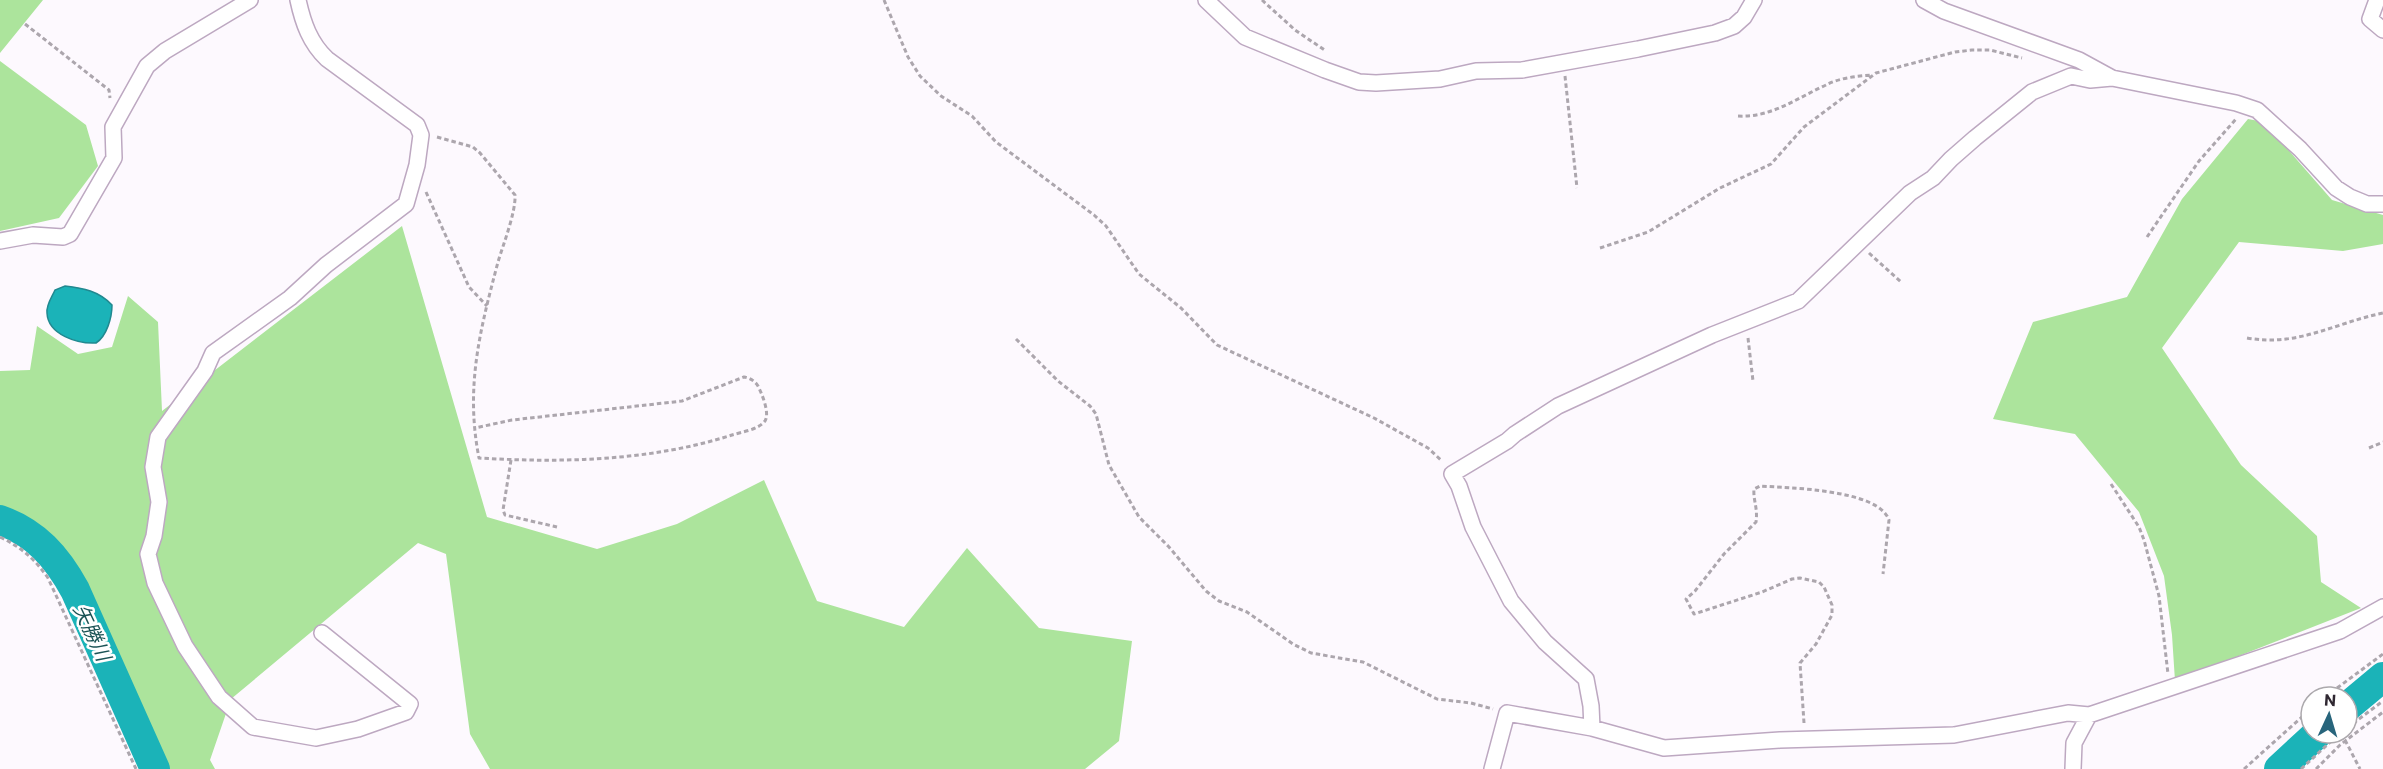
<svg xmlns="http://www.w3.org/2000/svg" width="2383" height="769" font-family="Commissioner,'Noto Sans JP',sans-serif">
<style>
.green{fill:#ace49c}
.water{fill:#1bb3b8;stroke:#218990;stroke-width:1.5}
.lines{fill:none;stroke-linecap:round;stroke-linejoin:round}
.river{stroke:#1bb3b8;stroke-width:30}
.minor-casing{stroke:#bda8c1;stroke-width:18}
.path{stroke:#aca6ad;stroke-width:3;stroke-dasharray:4.5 3;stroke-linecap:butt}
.minor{stroke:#fff;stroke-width:15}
.labels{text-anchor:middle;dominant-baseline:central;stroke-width:5;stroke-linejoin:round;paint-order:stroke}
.water-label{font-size:20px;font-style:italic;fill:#1b5355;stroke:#fff}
</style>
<rect width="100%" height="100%" fill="#fdf9fe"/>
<path class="green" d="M0,0H43L0,53Z
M0,61L86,125L98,166L59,218L0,231Z
M2248,119L2264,122L2332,200L2383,215V244L2343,251L2239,242L2162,348L2241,465L2317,536L2321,582L2361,608L2175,681L2172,635L2164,576L2139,512L2075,434L1993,419L2033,322L2127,297L2182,199Z
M402,226L487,517L597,549L677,524L764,480L817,601L904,627L967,548L1039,628L1132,641L1119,741L1085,769H490L470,734L446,554L418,543L231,699L210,760L215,769H166L36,523L0,510V371L30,370L37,326L78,354L112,347L128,296L158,322L162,411Z"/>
<path class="water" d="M65,286C83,288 99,291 112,305C112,317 107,336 96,343C78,344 48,335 47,313C46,305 52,297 55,290Z"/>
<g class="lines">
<path class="river" d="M0,520C36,533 57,557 75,590L155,769
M2347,707L2383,677
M2279,769L2318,733"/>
<g class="minor-casing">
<path id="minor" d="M298,0C303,23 310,43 327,59L417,125L421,135L417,165L406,204L326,265L290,298L213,353L205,371L158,437L153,467L159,502L154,536L148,554L155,583L185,646L219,697L253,727L316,738L358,729L406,712L410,704L322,633
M1206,0L1245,37L1325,70L1359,82L1376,83L1440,79L1476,71L1522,70L1638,49L1715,33L1734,26L1744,17L1754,0
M1924,0L1944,11L2079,60L2112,78
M2377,0L2370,19L2383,30
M0,241L33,235L63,237L70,234L114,158L113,127L147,66L165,51L250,0
M1592,728L1591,706L1586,679L1545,642L1511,601L1473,527L1459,486L1452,474L1507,441L1515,434L1558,406L1712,335L1798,301L1910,193L1933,178L1951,159L1975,138L2032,92L2071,76L2090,80L2112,78L2236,103L2257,110L2300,149L2336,188L2350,197L2367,204H2383
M1492,769L1507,713L1592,728L1664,748L1780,740L1954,735L2068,713L2089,715L2340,631L2383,607
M2073,769L2074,743L2089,715"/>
</g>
<path class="path" d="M884,0L908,57L920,76L941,96L972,116L996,142L1094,215L1106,226L1139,274L1181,308L1217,345L1374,418L1428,448L1442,461
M1262,0L1295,30L1326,51
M25,24L109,90L110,98
M1565,76L1577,188
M1738,116C1771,118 1797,98 1826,85C1839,78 1857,76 1872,75
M437,137L473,147L480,153L515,195C516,212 503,245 498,262C480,330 465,387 479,458C563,463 651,461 732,435C741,432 758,430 765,421C770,413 762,394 758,386C755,381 750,378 744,377L682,401L512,420L475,428
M426,192L469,287L487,306
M2147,237L2199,161L2236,119
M1600,248L1648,232L1720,188L1771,164L1804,127L1876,73L1955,52L1972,50H1990L2022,58
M1869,253L1901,282
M1748,338L1753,381
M2247,338C2299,347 2334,323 2383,313
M1016,339L1058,381L1090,406L1096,414L1109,465L1139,517L1169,547L1206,591L1219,601L1247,612L1293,644L1311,653L1363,662L1437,699L1471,703L1493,709
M2369,448L2383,442
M511,460L503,510L505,515L557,527
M2111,484L2139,527L2144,540L2159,596L2168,674
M0,537C21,547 35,559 48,578L136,769
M2325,697L2383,654
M1804,723L1800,663L1816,644L1832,615V605L1824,587L1819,582L1800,578L1792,579L1762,592L1694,614L1686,599L1695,591L1724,554L1756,522C1758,508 1753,500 1754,489L1760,486C1788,488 1878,489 1889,520L1883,574
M2347,728L2383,701
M2345,740L2360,769
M2244,769L2311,709
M2301,769L2340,733
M2316,769L2340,745L2383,712"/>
<use href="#minor" class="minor"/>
</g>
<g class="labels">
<g class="water-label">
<text transform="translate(93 632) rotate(65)">矢勝川</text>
</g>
</g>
<g transform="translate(2329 715) rotate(4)"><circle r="28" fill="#ffffff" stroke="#aca9ad" stroke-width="1.5"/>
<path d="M0-4.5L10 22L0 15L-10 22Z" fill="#28657c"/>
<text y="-9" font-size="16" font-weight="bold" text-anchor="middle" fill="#302832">N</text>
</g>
</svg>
